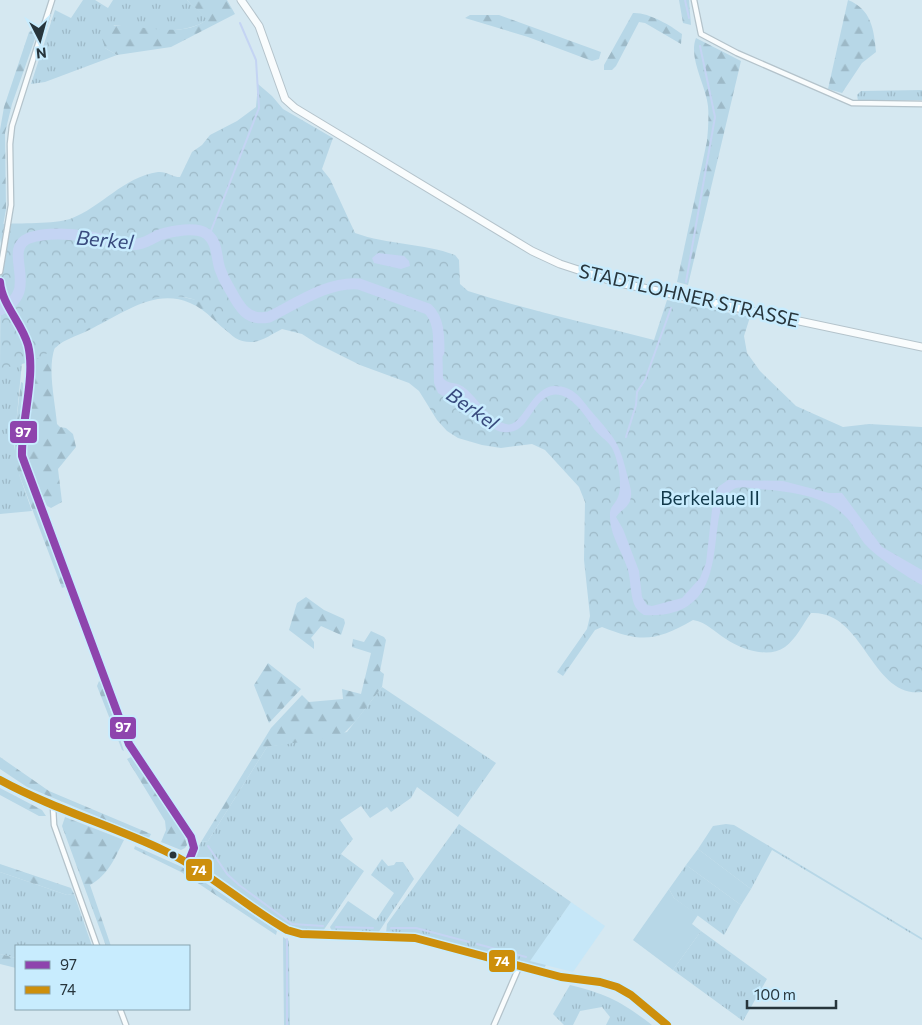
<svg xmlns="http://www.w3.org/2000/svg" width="922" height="1025" font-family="Commissioner,sans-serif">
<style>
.built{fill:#c6e7f8}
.grass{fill:url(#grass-tufts)}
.forest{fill:url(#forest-firs)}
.park{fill:url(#park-crowns)}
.garden{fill:#b7d7e7}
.water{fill:#c4d4f3}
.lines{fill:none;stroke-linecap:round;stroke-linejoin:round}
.stream{stroke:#c4d4f3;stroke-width:2}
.river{stroke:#c4d4f3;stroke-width:11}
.street-casing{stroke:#b4c3cb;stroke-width:7}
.secondary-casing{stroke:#b4c3cb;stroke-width:9}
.street{stroke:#f9fcfd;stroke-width:4.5}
.secondary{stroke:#f9fcfd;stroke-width:7}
.bus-1-casing{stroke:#c8ecfe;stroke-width:11}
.bus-2-casing{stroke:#c8ecfe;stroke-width:11}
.bus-1{stroke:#8e44ad;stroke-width:8}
.bus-2{stroke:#cd8f0c;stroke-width:8}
.bus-dot{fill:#27353c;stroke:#c8ecfe;stroke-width:2}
.labels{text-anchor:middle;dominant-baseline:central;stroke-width:5;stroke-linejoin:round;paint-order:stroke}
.street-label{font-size:19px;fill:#27353c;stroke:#c8ecfe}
.park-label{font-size:19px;fill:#11394b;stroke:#c8ecfe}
.water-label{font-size:20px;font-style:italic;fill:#384a7e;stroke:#c8ecfe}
.line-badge{stroke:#c8ecfe;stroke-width:2}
.badge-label{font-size:14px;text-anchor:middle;font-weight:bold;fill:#fff}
</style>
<defs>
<pattern id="grass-tufts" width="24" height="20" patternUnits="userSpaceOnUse" patternTransform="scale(1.25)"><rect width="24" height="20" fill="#b7d7e7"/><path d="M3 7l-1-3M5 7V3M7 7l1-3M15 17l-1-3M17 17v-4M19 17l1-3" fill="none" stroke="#9db9c7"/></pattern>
<pattern id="forest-firs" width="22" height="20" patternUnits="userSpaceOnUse" patternTransform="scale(1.25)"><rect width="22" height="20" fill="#b7d7e7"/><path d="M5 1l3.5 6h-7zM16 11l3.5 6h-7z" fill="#9db9c7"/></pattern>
<pattern id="park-crowns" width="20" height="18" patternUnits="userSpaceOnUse" patternTransform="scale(1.25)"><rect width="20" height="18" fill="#b7d7e7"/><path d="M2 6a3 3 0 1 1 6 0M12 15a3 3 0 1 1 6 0" fill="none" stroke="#9db9c7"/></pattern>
</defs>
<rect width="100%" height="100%" fill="#d5e8f1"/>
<path class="built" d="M571,902L605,926L573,972L529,961Z"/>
<path class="grass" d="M83,0H95L108,8L113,0H187L208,19C185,37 142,29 114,25L105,48L117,55L45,82L31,84L55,10L71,18Z
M922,90V100L858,101L857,95L861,91Z
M22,362L14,446L20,477L32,511L0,514V366Z
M382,687L496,763L458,817L417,787L411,798L391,812L387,807L370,818L361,806L340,820L353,839L341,854L364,871L323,931L303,933L290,929L195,866L194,856L201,842L208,841L267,747L347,732Z
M459,824L571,902L530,961L546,965L541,972L425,938L387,935L386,933L387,924Z
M726,824L734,825L922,938V940L772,850L751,889L698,849L713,826Z
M382,859L388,866L394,865L396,862H403L414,879L378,933L373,935L333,934L330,927L348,901L376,920L394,893L371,875Z
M686,865L741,905L724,935L674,898L669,889Z
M0,872L67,895L74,894L92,946H16V958L0,954Z
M701,931L767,979L743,1021L673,970Z
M283,937L289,941L290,1025H284Z
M570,985C607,994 622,1002 652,1025H606L610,1017L602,1007L580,1011L573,1025H564L553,1014Z"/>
<path class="forest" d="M187,0H227L235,14L171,47L117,55L105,48L101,35L105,26C135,22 183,41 207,19Z
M679,0H689L691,25L683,23Z
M848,0C871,9 874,29 876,52L862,63L842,93L828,89Z
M633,13C648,12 670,25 682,34L681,44L645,23L639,22L616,66L612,70H604V65Z
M470,15H499L601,52L599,59L592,61L528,37L465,18Z
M34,29L37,33L12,104L5,133L6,209L0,243V130L4,107L29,32Z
M696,38L741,61L688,285L677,282L707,141C708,130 709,118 708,106C706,85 688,58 696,38Z
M150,290L206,302L233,335C217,326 208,310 190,303C155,288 124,313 93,328C80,335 67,338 55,347C47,369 55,400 57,424L60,427L66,428L73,434L76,447L58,469L62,502L51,508L47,506L28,462L26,452L35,352Z
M21,382L23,383V388L17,443L18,458L65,583V587L62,588L20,477L14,457L16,424Z
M306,597L324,610L344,619L345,623L341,635L321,626L311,638L314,642V649L289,630L297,603Z
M371,631L384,637L386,640L380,671L384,674L382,687L355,722L341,736L267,747L208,841L201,842L271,728L302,695L309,702L343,699L342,689L361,694L371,653L352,647L353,639L364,642Z
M268,663L301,689L269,723L254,685Z
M99,681L102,684L124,751L122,750L97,686Z
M0,757L49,791L151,834L149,838L27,787L0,769Z
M131,757L184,835L187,845L185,848L181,850L161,842L166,830L165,821L127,759Z
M0,788L42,810L46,816H39L0,795Z
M65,817L124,840C114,859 109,874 90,885L111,946H106L62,826Z
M135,846L182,867L277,931L276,935L181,872L134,849Z
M0,864L71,888L74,894L67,895L0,872Z
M0,954L16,958V968L0,964Z"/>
<path class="park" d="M258,84L272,96L283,109L333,138L322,169L330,179L355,233C388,245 423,243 455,255L459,260L460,284L468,291C530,311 592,324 654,340L667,300L750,317L744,336L747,353L760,371L796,406L843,427L869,424L922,427V692C871,698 864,610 811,613C803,624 796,639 785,647C768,659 741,649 726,639C713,631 708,623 693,620C656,641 642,643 602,627L595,630L563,676L557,672L587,629L590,616L584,560L585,502L579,487L545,450L532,444L501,448L482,445L458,438L447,431L437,420L419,391L409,383L360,365L316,343L302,334L282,329C274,333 262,341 254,342C226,344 222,317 203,304C188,294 163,295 146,300L63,341C46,358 23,366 0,368L1,224C19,223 55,224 70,219C102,207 123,177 158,172C166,171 172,177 180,177L192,152L202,145L210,135L237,121L256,107Z"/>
<path class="garden" d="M698,849L751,889L741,905L686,865Z
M669,889L674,898L698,915L692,924L701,931L673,970L633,940Z"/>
<path class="water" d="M378,253L404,256L409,261L410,266L401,269L374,263L372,258Z
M433,338L442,339L443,378C448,384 453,382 460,385C477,394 486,419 506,424C522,429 531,387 554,386C575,386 581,399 592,412C616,440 619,441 628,478C629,484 632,490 631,496C630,508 621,509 616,517L623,529L639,571L642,597L647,605L652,606L682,598L700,578L706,563L713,501L718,487L728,480L783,481L829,493H842L882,547L922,570V585C908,578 874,555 864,543C857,534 853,523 844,515C824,495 785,491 758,489C752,488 743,486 736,488C697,503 745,621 644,615C639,612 636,609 634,604C630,593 631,581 628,570C622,550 609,535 610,513C610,507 616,503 618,497C623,485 618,459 612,448C608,440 597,435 592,426C581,408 558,378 537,406C527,418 523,434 503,432C486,430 472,406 460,396L453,393L443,396L438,393L434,383Z"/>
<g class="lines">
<path class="stream" d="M685,0L689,18
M209,236L259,108L256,60L240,23
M686,282L715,117L700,46
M626,437L636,405L637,392L645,380L671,308
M208,846L227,874L239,885L292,924L323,926
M336,927L373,928
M391,928H416L469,942
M287,939V1025
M477,944L526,957"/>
<path class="river" d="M0,310C43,291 0,250 29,238C47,232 72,234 90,237C105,239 123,247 138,244C146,243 153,238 159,235C172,231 196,226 207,234C218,243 216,257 220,269C222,275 225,281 228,286C238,304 245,322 269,317C296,304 328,281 359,284L428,309C439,319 439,337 439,352"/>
<g class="street-casing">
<path id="street" d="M694,0L701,34L737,53L852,103L922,104
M0,272L11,205L10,144L12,126L52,0
M0,282C2,305 22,323 28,345C36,376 21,422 22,456L129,744L191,837L194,848L188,863
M0,780C53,809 111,825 165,851C209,872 245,906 287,930L301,934L415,938L561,977L600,982L617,987L631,995L667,1025
M53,807L54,825L97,946
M120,1009L126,1025
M494,1025L519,967"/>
</g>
<g class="secondary-casing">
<path id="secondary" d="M241,0L259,26L285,99L295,108L532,251L560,264L615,282L922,347"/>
</g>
<use href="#street" class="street"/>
<use href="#secondary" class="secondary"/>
<g class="bus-1-casing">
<path id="bus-1" d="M0,282C2,305 22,323 28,345C36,376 21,422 22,456L129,744L191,837L194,848L188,863"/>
</g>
<g class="bus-2-casing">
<path id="bus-2" d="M0,780C53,809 111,825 165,851C209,872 245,906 287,930L301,934L415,938L561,977L600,982L617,987L631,995L667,1025"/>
</g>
<use href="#bus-1" class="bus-1"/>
<use href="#bus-2" class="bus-2"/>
</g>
<circle class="bus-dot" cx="173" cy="855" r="4.5"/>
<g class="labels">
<g class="street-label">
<text transform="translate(689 295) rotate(13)">STADTLOHNER STRASSE</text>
</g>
<g class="park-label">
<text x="710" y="497">Berkelaue II</text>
</g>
<g class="water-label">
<text transform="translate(105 239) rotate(5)">Berkel</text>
<text transform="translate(473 408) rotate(35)">Berkel</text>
</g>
</g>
<g class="line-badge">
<rect x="9" y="420" width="29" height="24" rx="5" fill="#8e44ad"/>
<rect x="109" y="716" width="28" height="24" rx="5" fill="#8e44ad"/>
<rect x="185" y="858" width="28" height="24" rx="5" fill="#cd8f0c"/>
<rect x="488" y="949" width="28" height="24" rx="5" fill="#cd8f0c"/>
</g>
<g class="badge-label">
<text x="23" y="437">97</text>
<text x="123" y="732">97</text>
<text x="199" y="875">74</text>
<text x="502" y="966">74</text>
</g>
<rect x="15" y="945" width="175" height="65" fill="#c8ecfe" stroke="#88a3b0"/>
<rect x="25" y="961" width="25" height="8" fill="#8e44ad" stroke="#88a3b0"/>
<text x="60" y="970" font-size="15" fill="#27353c">97</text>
<rect x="25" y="986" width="25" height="8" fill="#cd8f0c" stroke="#88a3b0"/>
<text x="60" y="995" font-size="15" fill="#27353c">74</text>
<g transform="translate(40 40) rotate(174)" stroke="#c8ecfe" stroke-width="4" paint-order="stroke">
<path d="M0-4L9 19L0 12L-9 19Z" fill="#27353c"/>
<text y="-8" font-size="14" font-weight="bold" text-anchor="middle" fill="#27353c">N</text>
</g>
<path d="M747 1000v8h89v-8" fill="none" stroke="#27353c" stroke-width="2.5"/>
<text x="754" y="1000" font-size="15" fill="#27353c" stroke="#c8ecfe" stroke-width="4" paint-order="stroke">100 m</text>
</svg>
